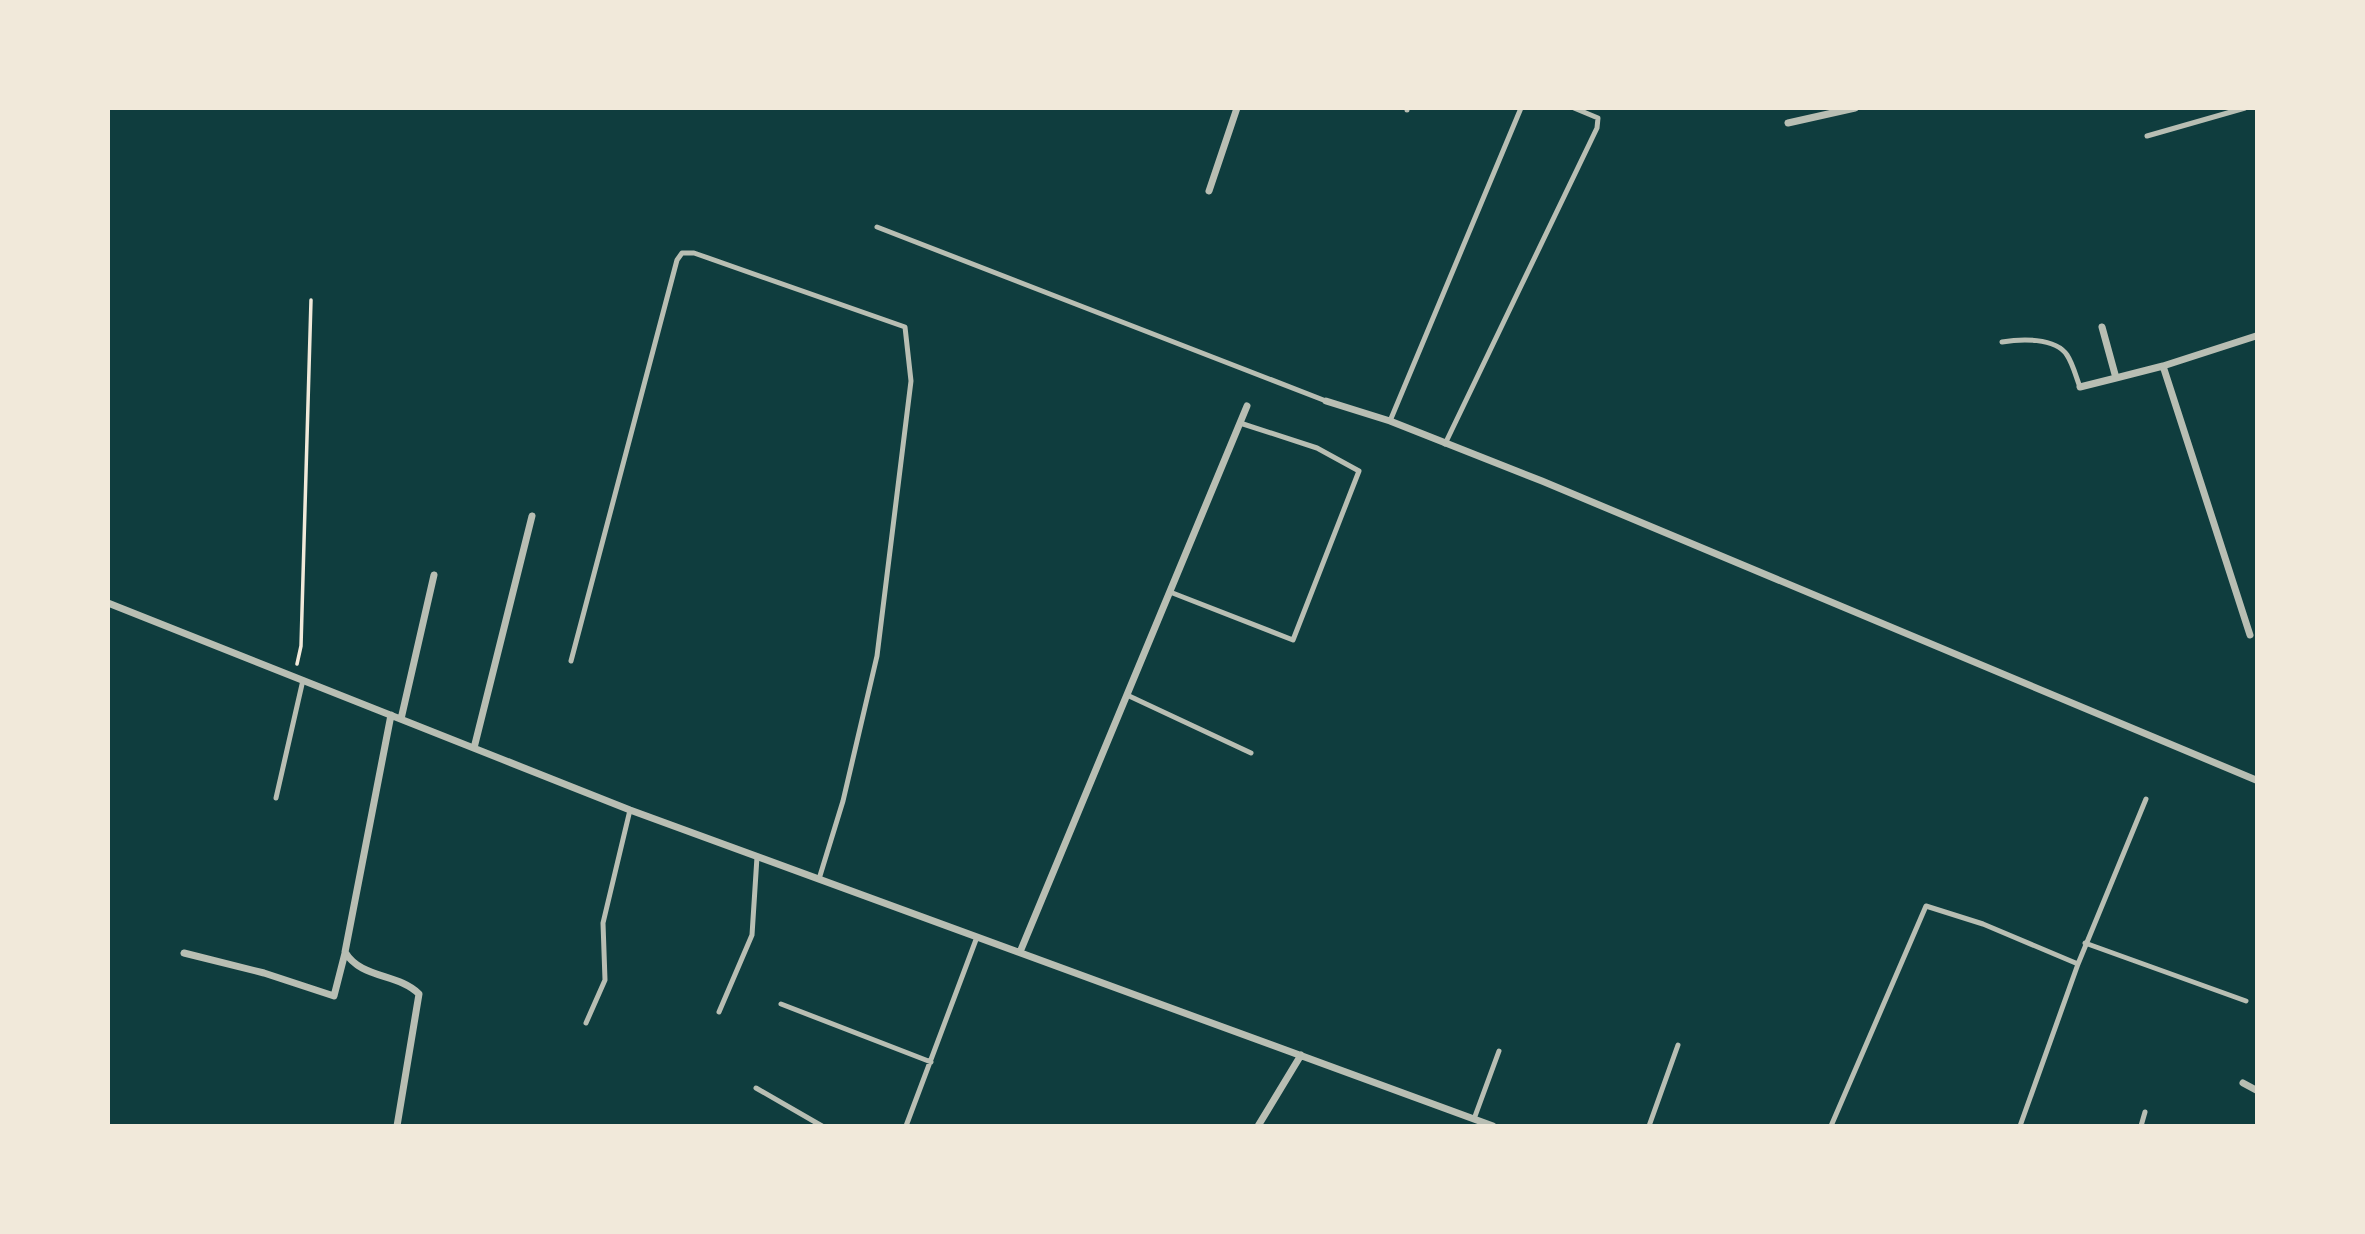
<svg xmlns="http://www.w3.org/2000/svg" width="2365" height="1234" font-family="'Nunito Sans',sans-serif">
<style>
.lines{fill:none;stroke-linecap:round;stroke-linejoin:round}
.path{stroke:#f1e9da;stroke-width:3.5}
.service{stroke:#b8beb3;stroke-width:5}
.minor{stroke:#b8beb3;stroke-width:7}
</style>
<rect width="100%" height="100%" fill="#0f3d3e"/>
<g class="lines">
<path class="path" d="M297,664L301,646L311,300"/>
<path class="service" d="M1407,108V110
M2147,136L2245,108
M877,227L1326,401
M2002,342C2020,339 2055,337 2067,355C2073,364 2076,377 2080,387
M1390,421L1521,108
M1445,444L1597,128L1598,118L1574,108
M1170,592L1293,640L1359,471L1317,448L1240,423
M571,661L677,260L682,253H694L905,327L911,381L877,656L843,801L819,879
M1127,695L1251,753
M276,798L303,680
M2085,943L2246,1001
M2078,964L2146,799
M781,1004L931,1062
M719,1012L752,935L757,857
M586,1023L605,980L603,923L630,810
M756,1088L822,1126
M1474,1119L1499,1051
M906,1126L977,937
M1649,1126L1678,1045
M1831,1126L1926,906L1983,924L2078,964L2020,1126
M2141,1126L2145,1112"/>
<path class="minor" d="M1788,123L1855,108
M1209,191L1237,108
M2102,327L2116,378L2163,366
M2080,387L2116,378
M1326,401L1390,421L1542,481L2256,780
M108,603L630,810L1493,1126
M2250,635L2163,366L2256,336
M391,715L345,952C361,979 398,973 419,994L397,1126
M401,719L434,575
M474,748L532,516
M1020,952L1247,406
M184,953L264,973L334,996L345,953
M2243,1083L2256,1090
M1258,1126L1301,1055"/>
</g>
<rect width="2365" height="1234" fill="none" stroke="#f1e9da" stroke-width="220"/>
</svg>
